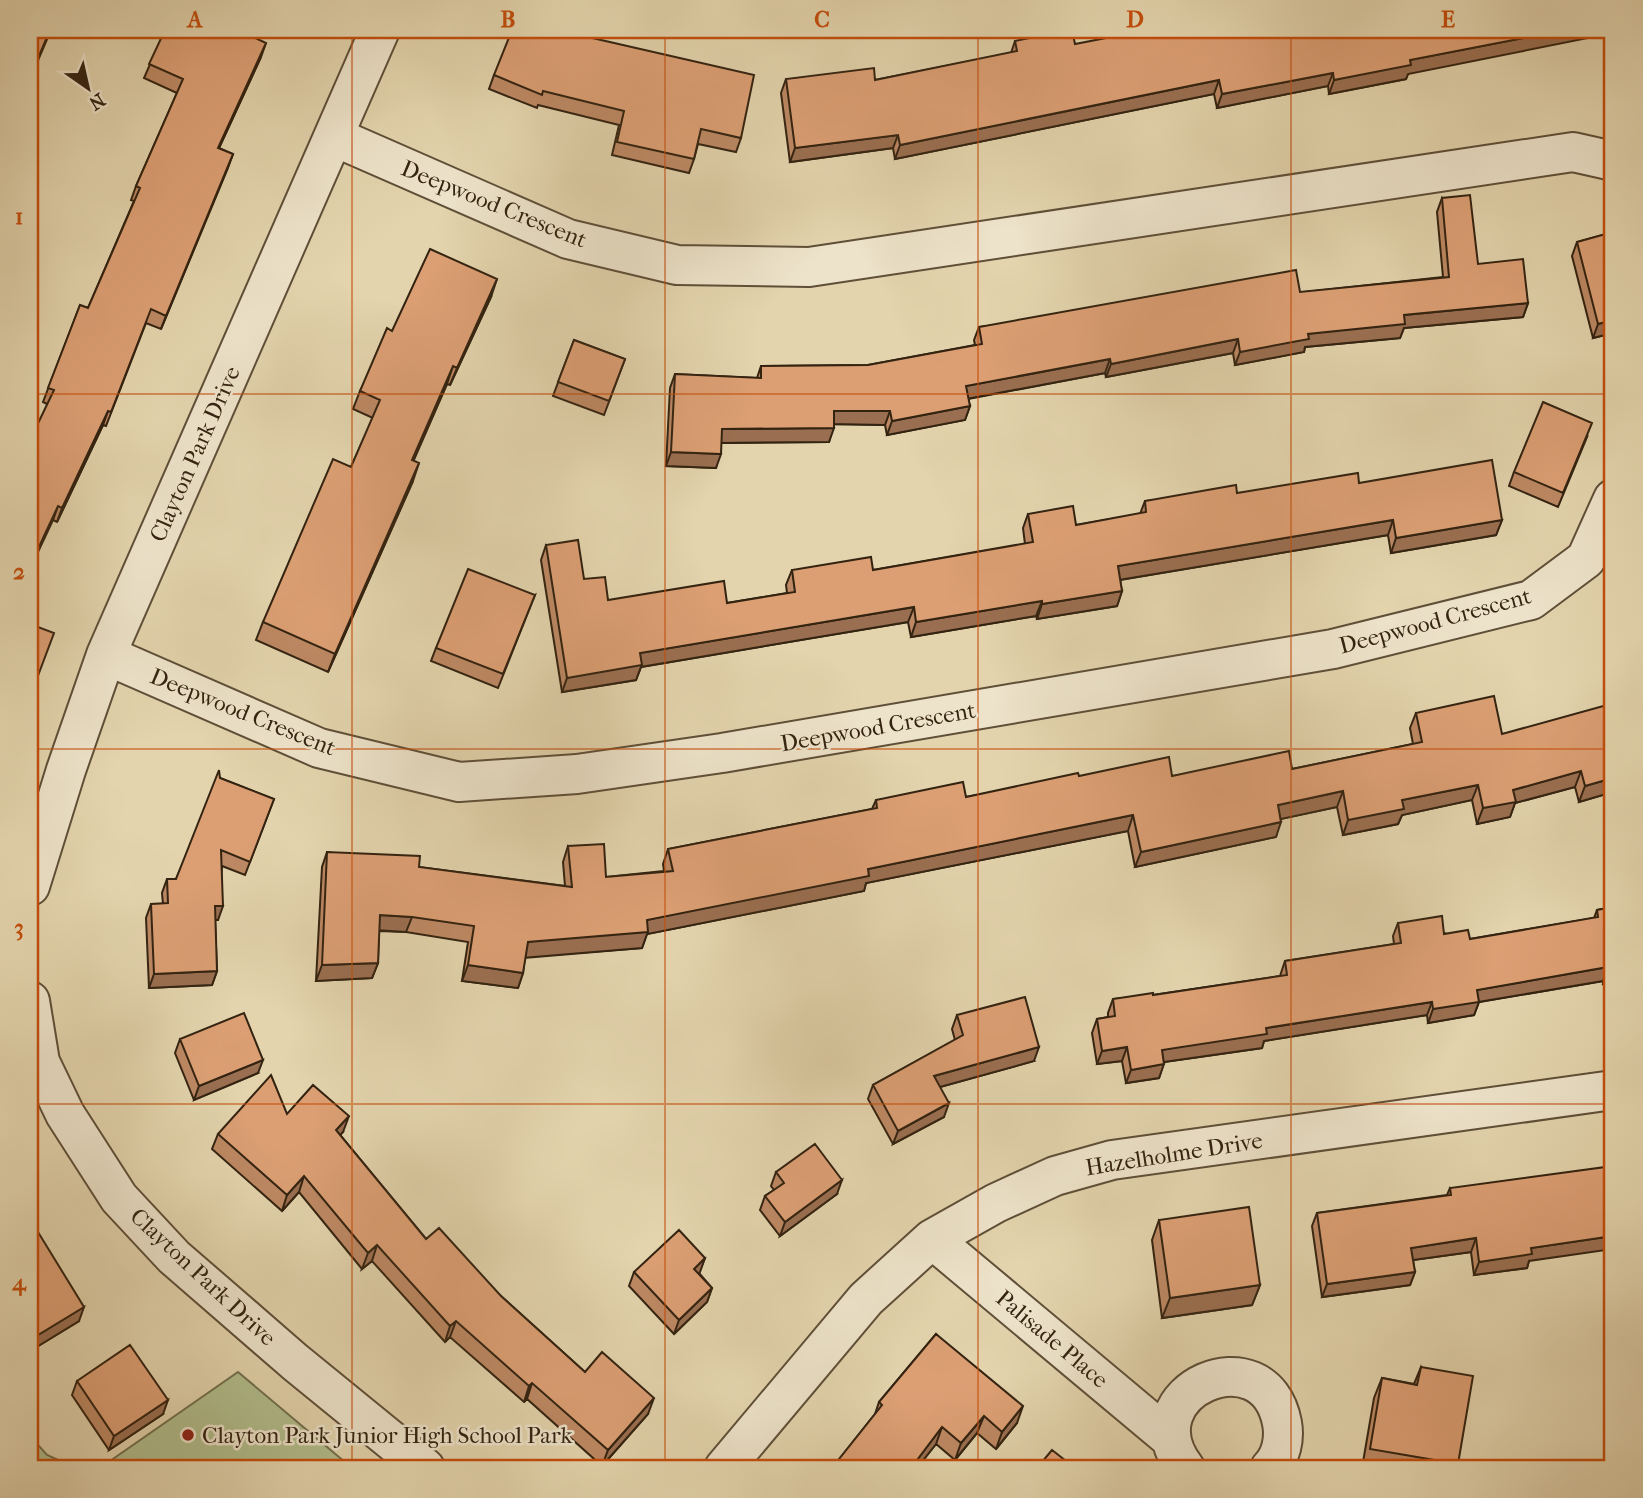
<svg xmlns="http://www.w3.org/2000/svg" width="1643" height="1498" font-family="'IM FELL French Canon',serif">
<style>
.green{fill:#b1bd8c;stroke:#72704e;stroke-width:2}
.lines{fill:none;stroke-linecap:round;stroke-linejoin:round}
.street-casing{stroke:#5f4f38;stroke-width:42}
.street{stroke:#ede3ca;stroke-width:38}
.wall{fill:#bd8964;stroke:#332311;stroke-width:2}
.shaded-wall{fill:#9a6f51;stroke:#332311;stroke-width:2}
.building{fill:#dc9f74;stroke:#332311;stroke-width:2}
.grid{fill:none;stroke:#c44e0d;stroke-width:2;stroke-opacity:0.55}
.poi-dot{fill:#8f2418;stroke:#ede3ca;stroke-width:2.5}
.labels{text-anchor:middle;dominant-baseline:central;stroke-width:5;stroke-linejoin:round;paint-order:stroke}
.street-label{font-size:23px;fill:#332311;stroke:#ede3ca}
.poi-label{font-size:23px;fill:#332311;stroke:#ede3ca;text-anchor:start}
.neatline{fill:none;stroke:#c44e0d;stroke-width:2.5}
.grid-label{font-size:23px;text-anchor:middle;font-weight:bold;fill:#c44e0d}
</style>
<rect width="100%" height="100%" fill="#e3d4ad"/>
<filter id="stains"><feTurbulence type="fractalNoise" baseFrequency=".00286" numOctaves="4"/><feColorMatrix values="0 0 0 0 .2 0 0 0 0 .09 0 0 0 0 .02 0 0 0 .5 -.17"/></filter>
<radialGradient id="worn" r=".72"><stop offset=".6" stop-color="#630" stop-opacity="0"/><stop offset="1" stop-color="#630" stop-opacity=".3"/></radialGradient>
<path class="green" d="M238,1372L352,1468H100Z
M30,1436L47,1455L76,1468H30Z"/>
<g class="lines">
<g class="street-casing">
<path id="street" d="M335,137L568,239L677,265L809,267L1573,152L1613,161
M106,655L319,748L459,782L577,774L722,753L1333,649L1531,600L1586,559L1613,499
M30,886L66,770L106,655L380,30
M30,1001L40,1062L65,1114L119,1198L174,1257L295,1362L425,1468
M932,1239L1171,1439
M724,1468L866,1299L932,1239L996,1203L1055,1176L1112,1160L1613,1090
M1185,1468C1127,1391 1265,1332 1282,1423C1285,1439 1281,1457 1270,1468"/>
</g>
<use href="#street" class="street"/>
</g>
<path class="wall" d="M165,30H255L252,37L261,57L219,148L233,154L161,329L146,323L106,426L103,425L57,522L53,520L47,404L43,402L80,305L88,308L134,201L131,200L136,186L177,93L144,78Z
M1015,41L1075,44L1408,74L1406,79L1329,94L1328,86L1217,108L1214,94L895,159L893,148L790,162L781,93L786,79L875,80L1011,53Z
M494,75L741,138L736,152L698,144L694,159L689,173L612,155L619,125L538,105L537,108L489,89Z
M1442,198L1478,264L1528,303L1523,317L1404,328L1400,338L1305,347L1304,352L1235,365L1233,353L1106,377L1105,373L968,399L970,406L965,420L887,435L885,425L834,424L829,442L721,443L716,468L666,466L670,388L675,374L757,378L761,366L868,365L975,345L974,340L979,327L1443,277L1437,212Z
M1613,232V333L1593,338L1572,256L1577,242Z
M491,297L450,385L447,384L413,461V481L328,672L256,640L263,622L351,467L373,418L353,409L360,391L392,331Z
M574,340L625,359L604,415L553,396Z
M1587,437L1558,507L1509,486L1514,472Z
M1359,483L1502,520L1496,535L1391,553L1388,535L1120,580L1122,591L1117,606L1037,619L1036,616L911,637L908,622L641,667L636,680L562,692L541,560L546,545L608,600L727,603L787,593L786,585L792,570H873L1025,544L1023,528L1028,514L1076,525L1140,514L1145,501Z
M535,595L498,688L431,661L436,648Z
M1416,713L1502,734L1613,728V792L1579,802L1575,787L1515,803L1510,817L1477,824L1472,800L1402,815L1398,824L1343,835L1337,807L1280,819L1276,837L1135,867L1128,831L866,883L864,891L647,934L642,948L525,957L523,973L518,988L462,981L468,942L406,932L379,931L378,963L372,978L316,981L322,867L327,852L419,867L565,886L563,862L568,846L606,877L664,871L663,864L668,849L872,809L876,800L966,797L1079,776H1172L1292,769L1413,744L1410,728Z
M220,778L274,799L245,875L222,866L218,920H215L217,971L212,985L149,988L146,918L151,904H163L162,893L167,879H176Z
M1613,907V982L1603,984V981L1479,1002L1474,1015L1428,1023L1427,1015L1264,1041L1262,1048L1164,1062L1159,1078L1126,1083L1122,1061L1097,1064L1092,1033L1097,1019L1108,1017V1013L1113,999L1153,995L1280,976L1285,961L1394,944L1393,936L1398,923L1470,939L1594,918L1597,910Z
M957,1015L1034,1061L940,1087L944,1117L893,1144L868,1099L873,1085L955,1040L952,1029Z
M180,1039L258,1073L194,1100L175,1053Z
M287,1114L343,1132L340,1135L426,1239L501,1296L585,1372L648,1414L602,1466L527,1399L524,1402L450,1337L445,1342L372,1261L362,1269L299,1192L282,1211L212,1149L218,1134Z
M776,1172L837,1194L780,1236L760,1210L765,1196L774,1190L771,1186Z
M1450,1188L1529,1261L1527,1268L1474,1275L1471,1252L1413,1260L1415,1272L1410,1285L1322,1297L1312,1226L1317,1213L1447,1195Z
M30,1207L34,1217L32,1222L79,1321L30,1351Z
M1159,1220L1260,1285L1252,1305L1162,1318L1152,1240Z
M705,1258L699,1273L712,1288L707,1302L674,1334L629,1286L634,1272Z
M936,1334L1017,1423L996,1449L977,1433L955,1460L936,1444L917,1468H832L875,1414L879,1402Z
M1421,1367L1458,1464L1456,1468H1362L1374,1398L1382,1378L1414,1384Z
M77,1381L163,1414L109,1450L72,1395Z
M1613,1447V1468H1609L1605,1464L1610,1450Z"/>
<path class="shaded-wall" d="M50,30H51L30,79V77Z
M1565,30H1613V33L1408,74L1406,79L1329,94L1334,80L1410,60Z
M266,43L261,57L213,161L218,148Z
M1333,73L1328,86L1217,108L1222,94Z
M1219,80L1214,94L895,159L900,145Z
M898,135L893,148L790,162L795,148Z
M233,154L228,168L161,329L166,316Z
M497,279L491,297L450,385L457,368Z
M1528,303L1523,317L1404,328L1400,338L1305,347L1304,352L1235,365L1240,352L1308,334L1404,315Z
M1613,320V333L1593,338L1598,324Z
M1238,339L1233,353L1106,377L1111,364Z
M1110,359L1105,373L961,400L966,386Z
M453,366L447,384L406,478L412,460Z
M970,406L965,420L887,435L892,421Z
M108,411L103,425L57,522L62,508Z
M834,411H890L885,425L829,424Z
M834,428L829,442L717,443L722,429Z
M671,452L721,454L716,468L666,466Z
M419,463L413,481L328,672L335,654Z
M58,506L53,520L30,569V566Z
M1393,520L1388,535L1113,581L1118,566Z
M1502,520L1496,535L1391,553L1396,538Z
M1122,591L1117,606L1037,619L1042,604Z
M1042,601L1036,616L911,637L916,622Z
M914,607L908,622L641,667L636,680L562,692L567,678L640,653Z
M1581,771L1575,787L1515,803L1510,817L1477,824L1483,808L1513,790Z
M1613,778V792L1579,802L1585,786Z
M1478,785L1472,800L1402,815L1398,824L1343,835L1348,820L1402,800Z
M1343,791L1337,807L1272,821L1278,805Z
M1133,815L1128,831L866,883L864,891L647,934L642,948L522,958L528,942L647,920L868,869Z
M1281,822L1276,837L1135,867L1141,852Z
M215,906H223L218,920H210Z
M380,915L412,917L406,932L374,930Z
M378,963L372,978L316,981L322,965Z
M468,965L523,973L518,988L462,981Z
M1608,967L1603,981L1479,1002L1474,1015L1428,1023L1433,1009L1477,990Z
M1613,969V982L1603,984L1608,970Z
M217,971L212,985L149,988L154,974Z
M1432,1002L1427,1015L1264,1041L1262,1048L1157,1063L1162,1050L1266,1028Z
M1039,1047L1034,1061L929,1090L934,1076Z
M1127,1047L1122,1061L1097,1064L1102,1051Z
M263,1060L258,1073L194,1100L199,1086Z
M1164,1064L1159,1078L1126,1083L1131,1070Z
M949,1103L944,1117L893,1144L898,1131Z
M349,1116L343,1132L330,1145L336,1130Z
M304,1176L299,1192L282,1211L287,1195Z
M842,1180L837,1194L780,1236L785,1222Z
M1613,1236V1249L1529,1261L1527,1268L1474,1275L1479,1262L1531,1248Z
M1476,1238L1471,1252L1406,1261L1411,1248Z
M377,1245L372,1261L362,1269L368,1253Z
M705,1258L700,1272L689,1282L694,1269Z
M1415,1272L1410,1285L1322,1297L1327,1284Z
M1260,1285L1252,1305L1162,1318L1170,1298Z
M712,1288L707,1302L674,1334L679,1320Z
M84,1307L79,1321L30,1351V1347L33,1338Z
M456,1321L450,1337L445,1342L450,1326Z
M532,1383L527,1399L524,1402L529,1386Z
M654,1398L648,1414L602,1466L608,1450Z
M168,1400L163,1414L109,1450L114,1436Z
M1023,1406L1017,1423L996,1449L1002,1432Z
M984,1416L977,1433L955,1460L961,1443Z
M942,1427L936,1444L917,1468H911Z"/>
<path class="building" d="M30,30H50L30,77Z
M165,30H254L251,36L266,43L218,148L233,154L166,316L151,309L111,412L108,411L62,508L58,506L30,566V440L54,390L48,388L80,305L88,308L140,188L136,186L183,79L149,64Z
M512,30H571L588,37L754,75L741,138L701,129L694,159L617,142L624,111L543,91L542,95L494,75Z
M1069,30H1072L1075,44L1147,30H1565L1410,60L1411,65L1334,80L1333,73L1222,94L1219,80L900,145L898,135L795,148L786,79L874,68L875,80L1017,51L1015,41Z
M1470,195L1478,264L1523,259L1528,303L1404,315L1405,324L1308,334L1309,339L1240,352L1238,339L1111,364L1110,359L966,386L970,406L892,421L890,411H834V428L722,429L721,454L671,452L675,374L761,378V366L868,365L982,344L979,327L1296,270L1300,292L1449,277L1442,198Z
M1613,232V320L1598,324L1577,242Z
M430,249L497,279L457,368L453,366L412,460L419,463L335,654L263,622L333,459L351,467L380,400L360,391L387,328L392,331Z
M574,340L625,359L609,401L558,382Z
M1543,402L1592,423L1563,493L1514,472Z
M1492,460L1502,520L1396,538L1393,520L1118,566L1122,591L1042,604V601L916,622L914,607L640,653L642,665L567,678L546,545L578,540L584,579L605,577L608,600L724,581L727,603L795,592L792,570L871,557L873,570L1033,542L1028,514L1073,506L1076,525L1146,512L1145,501L1236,485L1237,493L1358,473L1359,483Z
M468,569L535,595L503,674L436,648Z
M30,624L54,633L30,697Z
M1494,696L1502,734L1607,705L1613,728V778L1585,786L1581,771L1513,790L1516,802L1483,808L1478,785L1402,800L1404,809L1348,820L1343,791L1278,805L1281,822L1141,852L1133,815L868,869L869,876L647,920L648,932L528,942L523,973L468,965L474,926L412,917L380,915L378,963L322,965L327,852L420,856L419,867L572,887L568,846L604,844L606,877L673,871L668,849L877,808L876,800L963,782L966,797L1078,773L1079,776L1169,757L1172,776L1289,751L1292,769L1422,742L1416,713Z
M219,770L220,778L274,799L250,862L221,850L223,906H215L217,971L154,974L151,904L168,903L167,879H176Z
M1613,907V969L1608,970V967L1477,990L1479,1002L1433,1009L1432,1002L1266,1028L1267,1034L1162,1050L1164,1064L1131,1070L1127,1047L1102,1051L1097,1019L1115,1016L1113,999L1153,993V995L1287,975L1285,961L1401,943L1398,923L1442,916L1444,934L1468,930L1470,939L1598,917L1597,910Z
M1025,997L1039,1047L934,1076L949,1103L898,1131L873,1085L963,1035L957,1015Z
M244,1013L263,1060L199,1086L180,1039Z
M271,1075L287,1114L313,1085L349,1116L336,1130L426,1239L439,1228L501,1296L585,1372L602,1352L654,1398L608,1450L532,1383L529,1386L456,1321L450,1326L377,1245L368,1253L304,1176L287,1195L218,1134Z
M815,1144L842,1180L785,1222L765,1196L784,1183L776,1172Z
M1613,1166V1236L1531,1248L1532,1254L1479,1262L1476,1238L1411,1248L1415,1272L1327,1284L1317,1213L1451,1195L1450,1188Z
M30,1207L34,1217L30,1219L84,1307L33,1338L30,1332Z
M1249,1207L1260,1285L1170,1298L1159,1220Z
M679,1230L705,1258L694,1269L712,1288L679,1320L634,1272Z
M936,1334L1023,1406L1002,1432L984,1416L961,1443L942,1427L911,1468H832L882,1405L879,1402Z
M130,1345L168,1400L114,1436L77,1381Z
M1421,1367L1473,1376L1458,1464L1370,1449L1382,1378L1417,1385Z
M1052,1450L1075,1468H1037Z"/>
<path class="grid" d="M352,30V1468M665,30V1468M978,30V1468M1291,30V1468M30,394H1613M30,749H1613M30,1104H1613"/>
<circle class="poi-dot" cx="188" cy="1435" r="7"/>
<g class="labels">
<g class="street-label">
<text transform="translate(494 204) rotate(22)">Deepwood Crescent</text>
<text transform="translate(195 454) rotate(-66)">Clayton Park Drive</text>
<text transform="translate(1435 621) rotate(-15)">Deepwood Crescent</text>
<text transform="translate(243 712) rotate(22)">Deepwood Crescent</text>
<text transform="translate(878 727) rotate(-10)">Deepwood Crescent</text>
<text transform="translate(1174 1154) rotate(-9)">Hazelholme Drive</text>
<text transform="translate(203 1277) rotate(43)">Clayton Park Drive</text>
<text transform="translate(1052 1339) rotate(40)">Palisade Place</text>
</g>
<g class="poi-label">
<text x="202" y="1435">Clayton Park Junior High School Park</text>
</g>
</g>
<rect width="1643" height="1498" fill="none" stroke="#e3d4ad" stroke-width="77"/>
<g transform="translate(88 88) rotate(146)" stroke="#ede3ca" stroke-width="5" paint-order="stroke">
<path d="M0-5L12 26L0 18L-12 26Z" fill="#332311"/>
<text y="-10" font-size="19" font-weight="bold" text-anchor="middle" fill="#332311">N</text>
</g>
<rect x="38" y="38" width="1566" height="1422" class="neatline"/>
<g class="grid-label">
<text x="195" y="27">A</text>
<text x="508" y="27">B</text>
<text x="822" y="27">C</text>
<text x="1135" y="27">D</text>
<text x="1448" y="27">E</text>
<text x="19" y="224">1</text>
<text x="19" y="579">2</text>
<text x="19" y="935">3</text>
<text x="19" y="1290">4</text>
</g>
<rect width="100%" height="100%" filter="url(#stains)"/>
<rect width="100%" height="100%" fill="url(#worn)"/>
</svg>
